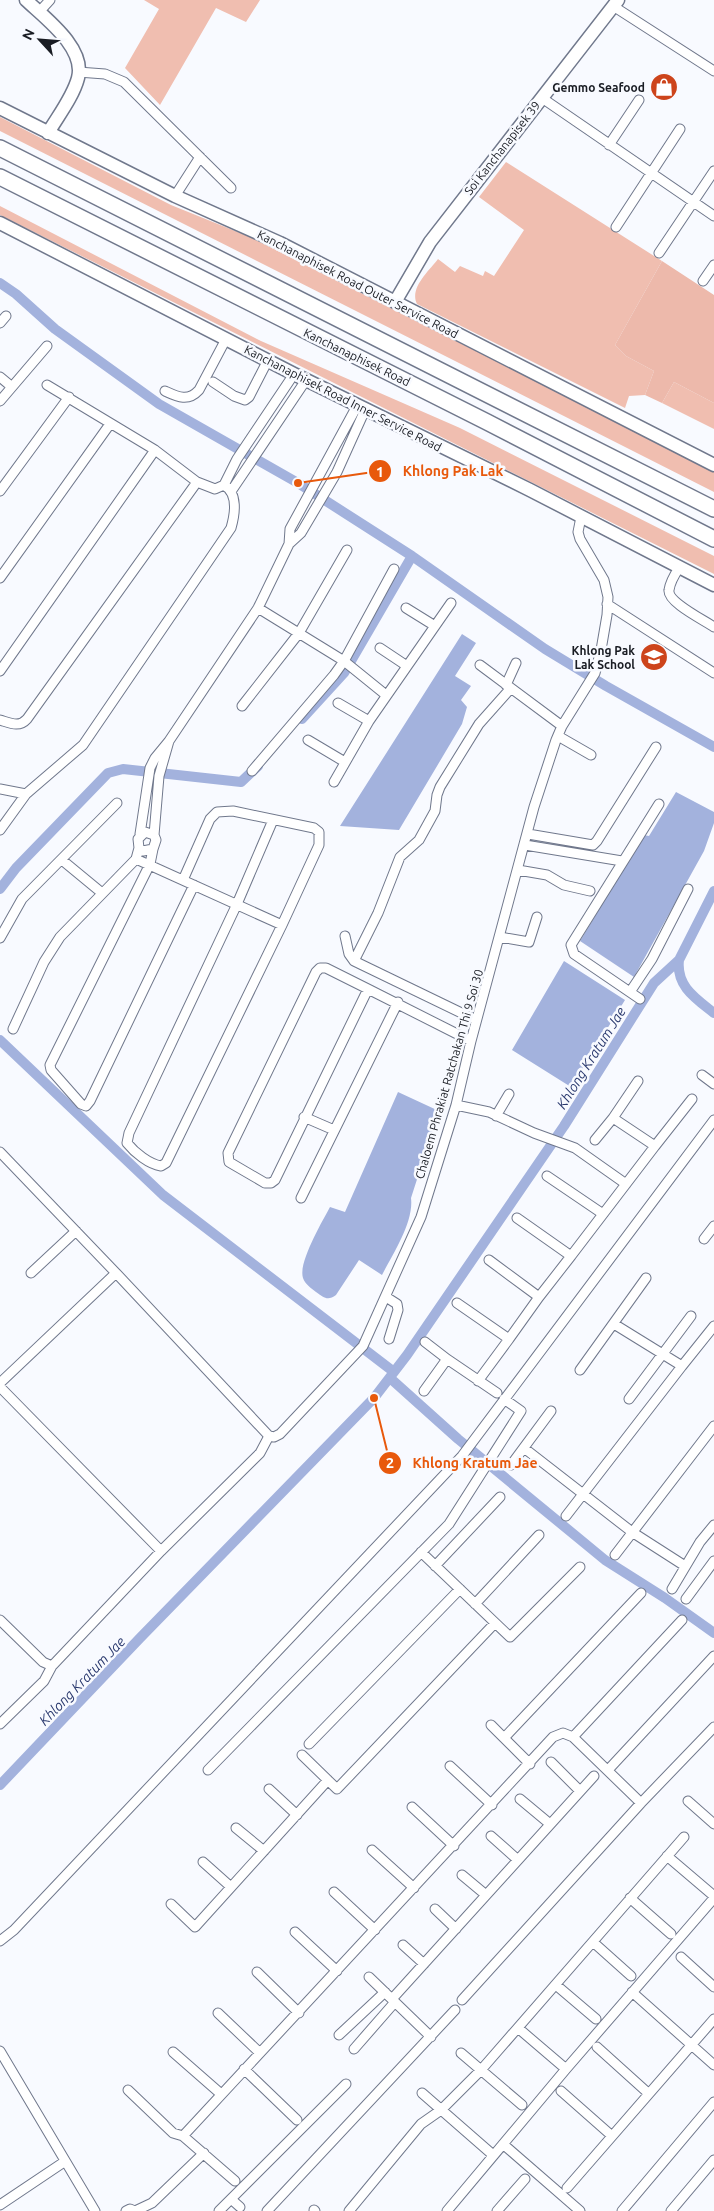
<svg xmlns="http://www.w3.org/2000/svg" width="714" height="2211" font-family="Ubuntu,sans-serif">
<style>
.green{fill:#f0beb0}
.forest{fill:#edb9ab}
.water{fill:#a3b2dd}
.lines{fill:none;stroke-linecap:round;stroke-linejoin:round}
.canal{stroke:#a3b2dd;stroke-width:10}
.street-casing{stroke:#70788c;stroke-width:11}
.secondary-casing{stroke:#70788c;stroke-width:15}
.highway-casing{stroke:#70788c;stroke-width:18}
.street{stroke:#fff;stroke-width:9}
.secondary{stroke:#fff;stroke-width:12}
.highway{stroke:#fff;stroke-width:15}
.labels{text-anchor:middle;dominant-baseline:central;stroke-width:5;stroke-linejoin:round;paint-order:stroke}
.poi-label{font-size:12px;font-weight:bold;fill:#191c23;stroke:#f8faff;text-anchor:end}
.street-label{font-size:12px;fill:#191c23;stroke:#f8faff}
.water-label{font-size:14px;font-style:italic;fill:#2a396e;stroke:#f8faff}
.leader{fill:none;stroke:#e8590c;stroke-width:2}
.callout-dot{fill:#e8590c;stroke:#f8faff;stroke-width:2}
.mark-label{font-size:15px;text-anchor:middle;font-weight:bold;fill:#fff}
.callout-label{font-size:14px;text-anchor:middle;font-weight:bold;fill:#e8590c;stroke:#f8faff;stroke-width:5;stroke-linejoin:round;paint-order:stroke}
</style>
<rect width="100%" height="100%" fill="#f8faff"/>
<path class="green" d="M144,0H260L246,22L216,8L160,105L125,68L159,9Z
M0,117L171,205L250,237L714,471V492L0,131Z
M506,162L662,261L615,345L626,356L654,371L645,395L629,396L625,408L417,304C409,288 429,271 438,259L455,272L460,266L483,276L485,271L494,276L524,230L479,197Z
M0,206L261,341L460,428L714,556V574L0,215Z
M674,382L714,403V429L662,403Z"/>
<path class="forest" d="M662,261L714,295V403L674,382L662,403L645,395L654,371L626,356L615,345Z"/>
<path class="water" d="M462,634L476,643L455,676L471,686L461,700L467,707L462,724L399,830L340,826Z
M676,792L714,812V823L704,851L634,977L580,941L644,835L649,836Z
M564,961L625,1000L571,1087L512,1050Z
M398,1092L439,1111L411,1198C414,1222 393,1254 382,1275L359,1260L336,1295C328,1301 324,1298 316,1292C311,1288 305,1284 303,1278C298,1263 322,1222 330,1207L345,1212Z"/>
<g class="lines">
<path class="canal" d="M0,283L16,294L55,329L159,404L298,483L412,556L545,649L606,686L714,747
M302,719L344,673L412,556
M0,889L16,868L108,773L123,769L241,782L258,766
M714,891L679,960C676,986 695,998 714,1013
M0,1040L163,1195L394,1372
M390,1378L458,1439L605,1560L665,1598L714,1633
M0,1785L140,1638L374,1398L407,1355L564,1126L654,983L679,960"/>
<g class="street-casing">
<path id="street" d="M613,6L714,71
M39,12L50,0
M78,72L105,74L124,82L231,188
M542,98L714,216
M609,145L639,100
M175,196L200,157
M616,227L680,129
M659,253L714,171
M703,281L714,265
M0,323L6,316
M0,377L12,387
M213,382L234,396L245,400L249,397L268,360
M47,385L155,450L197,482L215,489L224,485L237,459L294,374
M165,391C178,397 188,402 199,390L226,339
M0,401L47,346
M232,490L306,380
M0,491L69,397
M289,544L301,533L337,472L365,410
M679,568C675,574 670,583 669,590C667,602 704,620 714,627
M0,578L110,424
M607,604L714,673
M258,608L344,661L386,695
M406,608L435,626
M380,648L407,666
M480,665L562,726
M0,671L155,450
M506,685L516,663
M338,703L369,721
M242,706L299,633L347,550
M0,720C10,723 19,728 27,719L197,482
M558,736L591,755
M308,740L345,762
M169,741L258,608L289,544L290,529L357,406
M252,771L334,675L344,661L394,569
M334,782L369,721L451,603
M0,789L26,794L83,745L231,528C235,514 238,493 224,485
M0,830L26,794
M140,834L150,768L155,758L169,741L159,776L154,835
M528,834L593,845L597,841L656,747
M525,845L622,861
M153,849L150,864L50,1065L51,1070L81,1104L86,1106L90,1101L194,885
M136,859L139,848L138,839L145,832L154,835L156,840L153,849L143,851L139,848
M62,860L102,893
M518,870L547,875L564,885L590,891
M183,880L210,819L217,812L233,811L314,828L319,832V845L282,925L166,1163L161,1166C149,1164 135,1153 127,1143L129,1133L237,904L273,820
M345,936L349,954L354,961L476,1020
M500,937L529,942L537,917
M0,938L22,899L117,803
M354,961L378,913L400,857L419,840L435,811L437,795L440,787L479,724L511,688
M320,968H326L368,989L275,1180L271,1183H265L229,1162L228,1153L316,972Z
M368,989L471,1041
M630,992L652,959L688,889
M640,999L574,954L571,945L659,804
M13,1029L44,962L60,937L136,859L282,925
M702,1075L714,1084
M456,1105L489,1112L534,1133L575,1148L626,1184
M496,1116L509,1094
M304,1117L334,1130
M613,1118L638,1081
M655,1146L692,1099
M0,1152L116,1273
M547,1176L603,1214
M301,1198L398,1002
M517,1218L571,1256L539,1297
M704,1239L714,1226
M571,1256L655,1146L613,1118L595,1140
M489,1260L539,1297L509,1339
M31,1273L76,1231
M386,1297L397,1304L398,1310L389,1339
M457,1303L509,1339L478,1381
M447,1359L497,1393
M682,1366L714,1326
M580,1370L646,1278
M0,1383L116,1273L269,1436L274,1437L280,1434L363,1346L421,1217L456,1105L471,1041L534,807L556,740L562,726L595,673L601,650L607,615L608,597L604,580L580,539L578,532L581,517
M0,1387L161,1551
M424,1391L447,1359L425,1342
M629,1399L691,1316
M524,1448L632,1532L685,1566
M511,1465L551,1411
M566,1516L682,1366L614,1324
M421,1552L510,1637L580,1567
M615,1555L714,1426
M435,1566L500,1497
M672,1589L700,1542L714,1525
M686,1599L714,1561
M475,1604L539,1535
M0,1620L43,1662L52,1666
M0,1724L44,1681L52,1666L161,1551L260,1453L269,1436
M491,1725L530,1764
M573,1737L682,1620
M504,1738L641,1593
M309,1744L460,1589
M302,1755L337,1789L495,1623
M551,1762L580,1791
M450,1766L492,1805
M208,1770L449,1524L521,1411L504,1399
M608,1770L714,1656
M269,1789L297,1815
M520,1799L550,1824
M688,1801L714,1824
M412,1807L454,1846
M236,1828L264,1851
M491,1836L518,1860
M372,1850L414,1888
M667,1856L714,1896
M203,1862L231,1887
M462,1875L486,1895
M334,1892L375,1930
M630,1898L671,1934
M171,1904L195,1927L328,1780
M435,1909L456,1929
M295,1932L337,1971
M0,1941L14,1930L462,1456L714,1120
M593,1942L631,1976
M403,1945L424,1964
M681,1957L714,1987
M257,1972L299,2013
M369,1977L431,2037
M556,1985L596,2019
M632,1992L714,2065
M392,1999L594,1776
M462,2000L641,1803L714,1727
M218,2013L260,2053
M518,2028L566,2069
M339,2035L385,1992
M597,2047L648,2093
M354,2049L395,2002
M0,2051L95,2211
M173,2052L221,2094
M461,2053L522,2105
M244,2069L297,2120
M128,2090L173,2133L183,2136L235,2181
M561,2091L612,2136
M422,2093L493,2155
M183,2136L553,1737L563,1733L573,1737L641,1803
M503,2144L580,2211
M567,2188L714,2019
M231,2199L240,2207
M0,2205L64,2162
M314,2210L315,2211
M126,2211L130,2209L135,2211L152,2203L204,2153
M219,2211L346,2084
M267,2211L455,2010
M349,2211L421,2124L441,2110L481,2070L684,1837
M447,2211L566,2069L714,1898
M497,2211L525,2179
M622,2211L714,2102
M671,2211L714,2160"/>
</g>
<g class="secondary-casing">
<path id="secondary" d="M26,0C45,18 86,48 78,78C73,97 58,116 48,133
M0,108L175,196L280,243L714,465
M0,223L294,374L530,490L714,585
M395,302L430,242L618,0"/>
</g>
<g class="highway-casing">
<path id="highway" d="M0,148L714,509
M0,177L487,422L714,539"/>
</g>
<use href="#street" class="street"/>
<use href="#secondary" class="secondary"/>
<use href="#highway" class="highway"/>
</g>
<defs>
<g id="shop-disc" transform="scale(1.4375)"><circle r="9.5" fill="#cd441b" stroke="#f8faff"/><path d="M-5-2.5h2.3a2.7 3.5 0 0 1 5.4 0H5L5.5 6h-11ZM-1.5-2.5h3a1.5 2.3 0 0 0-3 0Z" fill="#fff"/></g>
<g id="school-disc" transform="scale(1.4375)"><circle r="9.5" fill="#cd441b" stroke="#f8faff"/><path d="M0-5L7-2L0 1L-7-2ZM-4 1L0 2.5L4 1V4Q0 6-4 4Z" fill="#fff"/></g>
</defs>
<g fill-rule="evenodd">
<use href="#shop-disc" x="664" y="87"/>
<use href="#school-disc" x="654" y="657"/>
</g>
<g class="labels">
<g class="poi-label">
<text x="645" y="87">Gemmo Seafood</text>
<text x="635" y="650">Khlong Pak<tspan x="635" dy="14">Lak School</tspan></text>
</g>
<g class="street-label">
<text transform="translate(502 148) rotate(-52)">Soi Kanchanapisek 39</text>
<text transform="translate(358 284) rotate(27)">Kanchanaphisek Road Outer Service Road</text>
<text transform="translate(357 357) rotate(26)">Kanchanaphisek Road</text>
<text transform="translate(343 398) rotate(27)">Kanchanaphisek Road Inner Service Road</text>
<text transform="translate(449 1074) rotate(-74)">Chaloem Phrakiat Ratchakan Thi 9 Soi 30</text>
</g>
<g class="water-label">
<text transform="translate(591 1058) rotate(-58)">Khlong Kratum Jae</text>
<text transform="translate(82 1681) rotate(-46)">Khlong Kratum Jae</text>
</g>
</g>
<path class="leader" d="M298 483L380 471M374 1398L390 1463"/>
<g class="callout-dot">
<circle cx="298" cy="483" r="5"/>
<circle cx="374" cy="1398" r="5"/>
<circle cx="380" cy="471" r="12"/>
<circle cx="390" cy="1463" r="12"/>
</g>
<g class="mark-label">
<text x="380" y="477">1</text>
<text x="390" y="1468">2</text>
</g>
<g class="callout-label">
<text x="453" y="476">Khlong Pak Lak</text>
<text x="475" y="1468">Khlong Kratum Jae</text>
</g>
<g transform="translate(40 40) rotate(296)" stroke="#f8faff" stroke-width="4" paint-order="stroke">
<path d="M0-4L9 19L0 12L-9 19Z" fill="#191c23"/>
<text y="-8" font-size="14" font-weight="bold" text-anchor="middle" fill="#191c23">N</text>
</g>
</svg>
